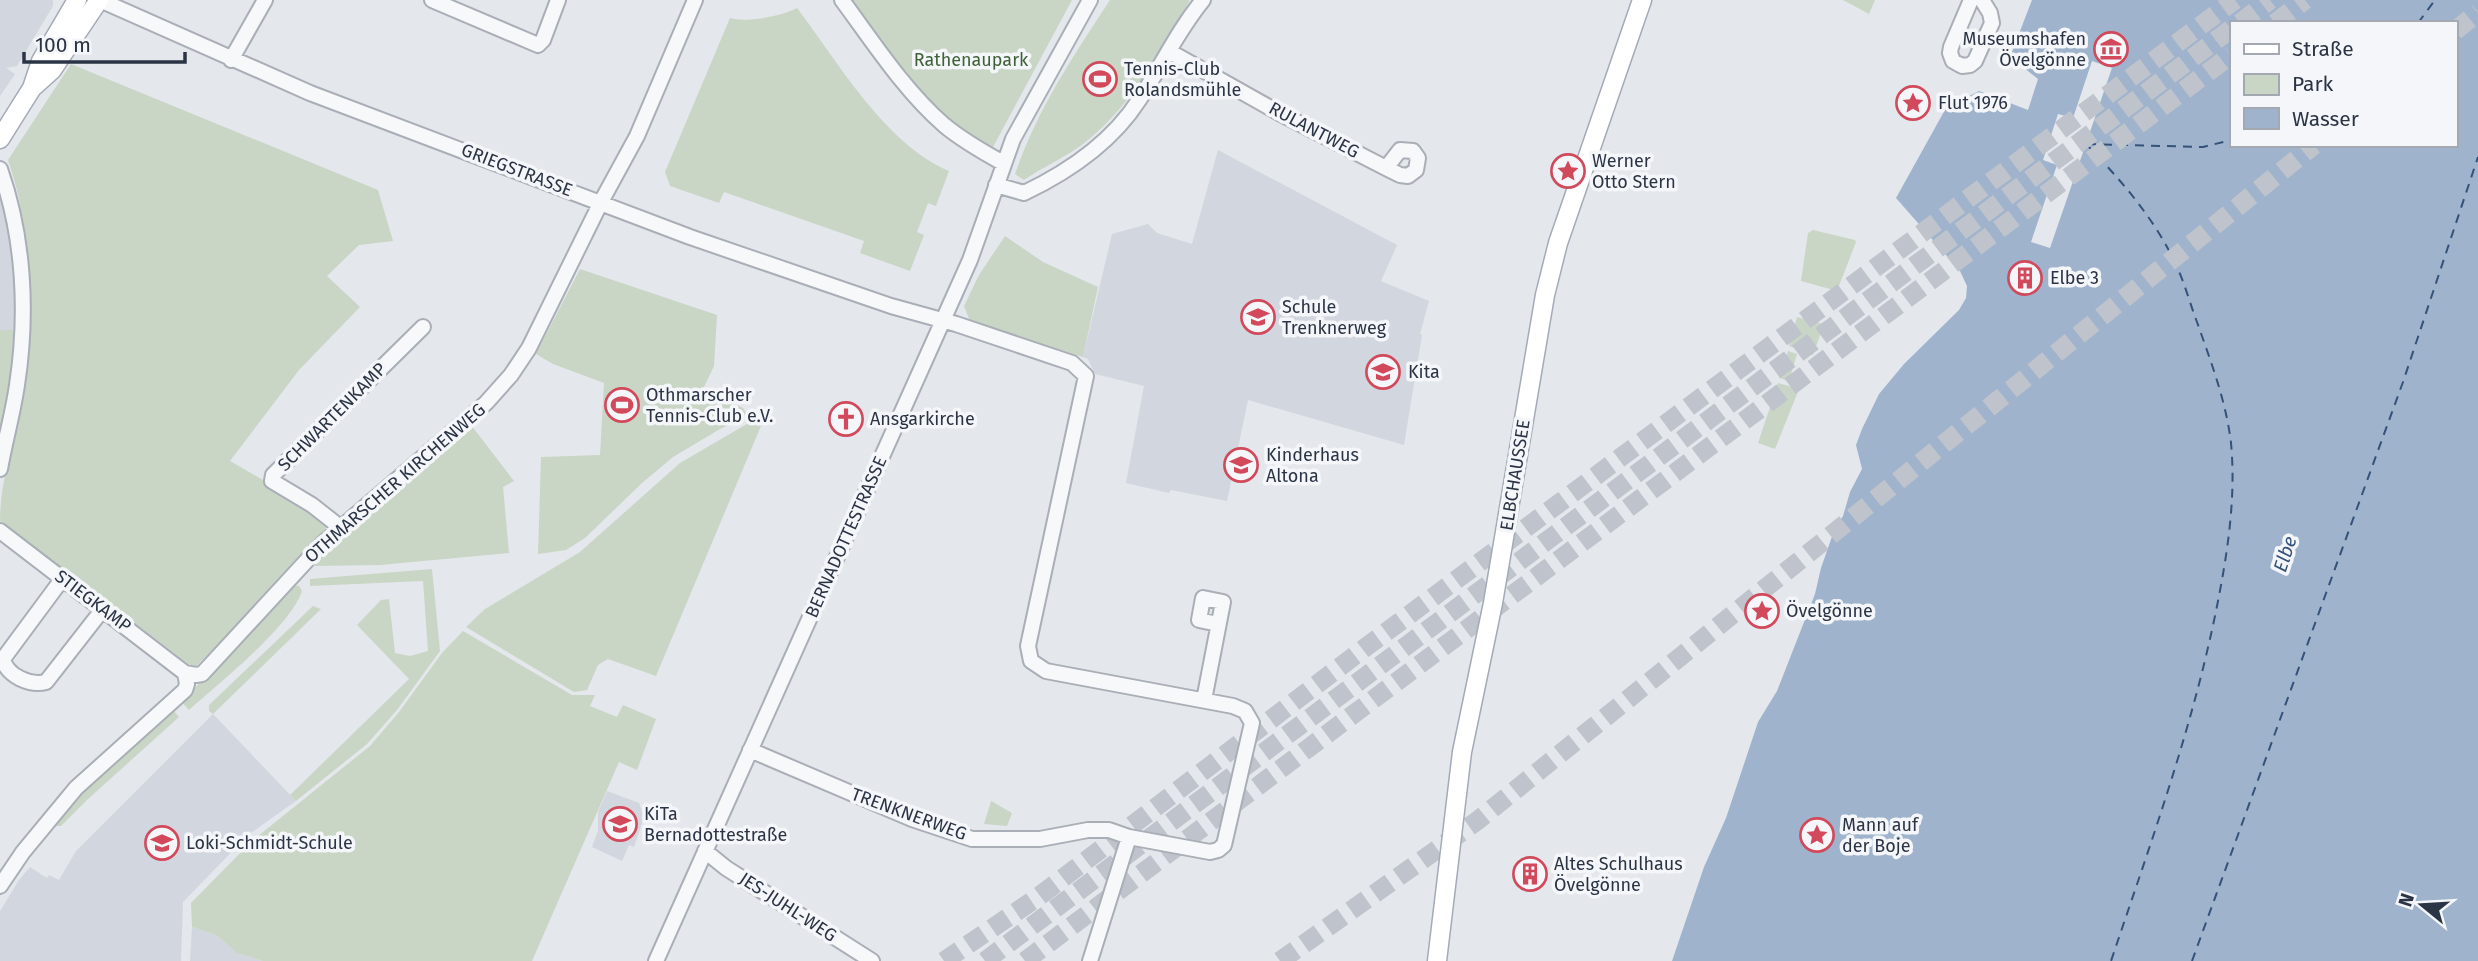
<svg xmlns="http://www.w3.org/2000/svg" width="2478" height="961" font-family="'Fira Sans',sans-serif">
<style>
.built{fill:#d2d6de}
.green{fill:#c9d6c5}
.water{fill:#9fb4cc;fill-rule:evenodd}
.pier{fill:#e4e7ec}
.lines{fill:none;stroke-linecap:round;stroke-linejoin:round}
.ferry{stroke:#34527a;stroke-width:2;stroke-dasharray:9 7;stroke-linecap:butt}
.highway-tunnel{stroke:#bfc3cb;stroke-width:19;stroke-dasharray:19 10;stroke-linecap:butt}
.minor-casing{stroke:#a9aeb7;stroke-width:18}
.major-casing{stroke:#a3abb8;stroke-width:21}
.minor{stroke:#f7f8fa;stroke-width:14}
.major{stroke:#fff;stroke-width:18}
.labels{text-anchor:middle;dominant-baseline:central;stroke-width:7;stroke-linejoin:round;paint-order:stroke}
.poi-label{font-size:18px;fill:#2b3445;stroke:#f4f6f9;text-anchor:start}
.park-label{font-size:18px;fill:#3f6138;stroke:#f4f6f9}
.street-label{font-size:18px;fill:#2b3445;stroke:#f4f6f9}
.water-label{font-size:19px;font-style:italic;fill:#34527a;stroke:#f4f6f9}
</style>
<rect width="100%" height="100%" fill="#e4e7ec"/>
<path class="built" d="M0,0H53V6L17,66L6,68L15,74L0,96Z
M1218,150L1397,245L1381,281L1429,301L1420,334L1422,335L1404,445L1248,400L1227,501L1171,490L1169,493L1126,483L1144,386L1095,374L1088,359L1083,357L1112,234L1148,224L1157,233L1192,244Z
M0,191H3L15,269V330H0Z
M213,714L296,801L248,835L183,902L181,961H0V911L19,880L30,867L47,878L49,875L59,880L76,851Z
M607,791L639,803L644,817L634,847L629,845L622,861L592,847L598,831V812Z
M192,927L216,935L237,953L263,961H190Z"/>
<path class="green" d="M848,0H1072L992,149C983,144 972,141 963,134C921,104 880,42 848,0Z
M1110,0H1189V2C1162,51 1132,104 1088,140C1069,156 1044,166 1024,180L1015,174C1038,108 1072,58 1110,0Z
M1843,0H1875L1869,14Z
M797,8C838,62 885,144 949,171L936,206L928,203L917,232L924,235L910,271L860,253L864,241L724,192L719,203L670,186L665,172L730,18C746,23 783,16 797,8Z
M71,64L378,190L393,241L359,245L327,276L360,307L299,370L230,461L310,507L330,524L231,632L194,668L0,521C0,482 12,453 18,415C22,398 22,379 24,362C30,293 31,226 8,160Z
M1813,230L1855,240L1856,242L1837,291L1801,281L1808,233Z
M1005,236L1043,262L1098,287L1083,357L970,321L964,306L979,275Z
M580,269L717,315L714,366L703,389L743,408L748,416L720,429L673,457L642,483L585,538L566,550L538,554L541,457L600,455L604,383L553,364L536,354Z
M1797,317L1824,324L1813,355L1789,346Z
M0,330H15L8,404L0,435Z
M1788,351L1797,354L1789,381L1779,378Z
M1778,383L1799,389L1775,449L1758,443Z
M747,424L761,426L656,676L608,659L598,665L587,690L574,692L466,627L485,609L580,552L680,463Z
M471,425L514,481L503,487L509,553L380,565L315,566V560L349,527Z
M432,569L440,651L397,710L367,744L296,801L290,795L409,679L357,625L381,600L389,599L395,653L410,656L428,651L423,581L310,586V579Z
M294,585L299,586L302,591C290,627 219,683 189,710L181,701L240,645Z
M313,606L321,609L213,714L209,711V705Z
M463,631L572,695H595L590,706L617,717L623,705L656,719L637,770L619,762L532,961H263L237,953L216,935L192,927L191,903L253,840L370,746L399,712L442,653Z
M172,709L179,717L87,800L61,826H55C63,799 147,732 172,709Z
M991,801L1012,813L1007,826L984,824Z"/>
<path class="water" d="M2032,0H2478V961H1672L1704,867L1726,818L1758,722L1777,691L1815,594L1821,568L1835,528L1843,516L1850,492L1862,469L1856,445L1862,429L1879,394L1904,364L1959,310L1966,298L1967,286L1960,271L1896,198L1946,108L1979,91L2028,110L2038,79L2010,57ZM2231,23H2455V145H2231Z"/>
<path class="pier" d="M2092,61L2112,68L2050,248L2031,242L2057,165L2043,160L2058,114L2073,118Z"/>
<g class="lines">
<path class="ferry" d="M2418,23L2435,0
M2086,144C2121,180 2156,220 2177,267C2185,284 2190,304 2197,322C2211,362 2226,401 2231,443C2236,496 2228,550 2218,601C2194,724 2151,842 2111,961
M2087,144L2203,147L2231,140
M2192,961L2403,382L2478,157"/>
<path class="highway-tunnel" d="M2240,23L2270,0
M2275,23L2305,0
M2455,31L2478,12
M944,961L1038,897L1366,647L2235,0
M985,961L2231,29
M1025,961L2231,55
M1280,961L1477,821L2314,145"/>
<g class="minor-casing">
<path id="minor" d="M100,0L310,93L690,237L891,306L956,324L1072,363L1086,376L1028,646L1031,661L1046,671L1233,706L1245,711L1252,723L1224,845L1218,850L1210,852L1129,837L1109,830H1088L1040,839H972L912,819L750,750
M432,0L538,45L543,40L558,0
M842,0C873,42 904,90 944,125C962,140 983,152 1003,163
M1971,0L1951,47L1950,53L1953,61L1962,66L1970,65L1975,61L1992,23L1990,13L1982,0
M1169,51L1281,114L1386,168L1400,175L1408,176L1416,170L1418,158L1413,151L1400,150L1386,168
M231,60L265,0
M0,169C24,237 28,313 17,385C13,413 5,441 0,469
M996,185L1024,193C1068,172 1112,142 1139,100C1161,67 1178,30 1203,0
M340,527L312,505L272,481L273,475L423,327
M0,531L185,673L196,675L202,674L322,544L486,403L511,375L529,348L601,202L637,136L695,0
M63,578L3,659C7,676 30,686 46,682L103,609
M1204,700L1223,602L1203,598L1199,620L1218,624
M705,851L726,868L872,961
M0,886L23,852L76,788L185,690L187,684L185,673
M656,961L970,260L1013,139L1090,0
M1090,961L1129,837"/>
</g>
<g class="major-casing">
<path id="major" d="M32,88L52,70L99,0
M0,139L32,88L41,61L77,0
M1437,961L1462,752L1493,603L1545,295L1558,243L1642,0"/>
</g>
<use href="#minor" class="minor"/>
<use href="#major" class="major"/>
</g>
<defs>
<g id="museum-ring" transform="scale(1.75)"><circle r="9.5" fill="#f4f6f9" stroke="#d1495b" stroke-width="1.5"/><path d="M0-6L6-3V-2H-6V-3ZM-5-1h2V3h-2ZM-1-1h2V3h-2ZM3-1h2V3H3ZM-6 4H6V6H-6Z" fill="#d1495b"/></g>
<g id="stadium-ring" transform="scale(1.75)"><circle r="9.5" fill="#f4f6f9" stroke="#d1495b" stroke-width="1.5"/><path d="M0-5a6.5 5 0 1 0 0 10a6.5 5 0 1 0 0-10ZM-3.5-1.8h7v3.6h-7Z" fill="#d1495b"/></g>
<g id="sight-ring" transform="scale(1.75)"><circle r="9.5" fill="#f4f6f9" stroke="#d1495b" stroke-width="1.5"/><path d="M0-6L1.8-2.2L6-1.7L2.9 1.2L3.7 5.4L0 3.3L-3.7 5.4L-2.9 1.2L-6-1.7L-1.8-2.2Z" fill="#d1495b"/></g>
<g id="building-ring" transform="scale(1.75)"><circle r="9.5" fill="#f4f6f9" stroke="#d1495b" stroke-width="1.5"/><path d="M-4-6H4V6H1V3H-1V6H-4ZM-2.5-4.3h1.7v1.8h-1.7ZM.8-4.3h1.7v1.8H.8ZM-2.5-1h1.7V.8h-1.7ZM.8-1h1.7V.8H.8Z" fill="#d1495b"/></g>
<g id="school-ring" transform="scale(1.75)"><circle r="9.5" fill="#f4f6f9" stroke="#d1495b" stroke-width="1.5"/><path d="M0-5L7-2L0 1L-7-2ZM-4 1L0 2.5L4 1V4Q0 6-4 4Z" fill="#d1495b"/></g>
<g id="church-ring" transform="scale(1.75)"><circle r="9.5" fill="#f4f6f9" stroke="#d1495b" stroke-width="1.5"/><path d="M-1.2-6h2.4v3.5h3.3v2.4h-3.3V6h-2.4V-.1h-3.3v-2.4h3.3Z" fill="#d1495b"/></g>
</defs>
<g fill-rule="evenodd">
<use href="#museum-ring" x="2111" y="49"/>
<use href="#stadium-ring" x="1100" y="79"/>
<use href="#sight-ring" x="1913" y="103"/>
<use href="#sight-ring" x="1568" y="171"/>
<use href="#building-ring" x="2025" y="278"/>
<use href="#school-ring" x="1258" y="317"/>
<use href="#school-ring" x="1383" y="372"/>
<use href="#stadium-ring" x="622" y="405"/>
<use href="#church-ring" x="846" y="419"/>
<use href="#school-ring" x="1241" y="465"/>
<use href="#sight-ring" x="1762" y="611"/>
<use href="#school-ring" x="620" y="824"/>
<use href="#sight-ring" x="1817" y="835"/>
<use href="#school-ring" x="162" y="843"/>
<use href="#building-ring" x="1530" y="874"/>
</g>
<g class="labels">
<g class="poi-label">
<text x="2086" y="39" text-anchor="end">Museumshafen<tspan x="2086" dy="21">Övelgönne</tspan></text>
<text x="1124" y="69">Tennis-Club<tspan x="1124" dy="21">Rolandsmühle</tspan></text>
<text x="1938" y="103">Flut 1976</text>
<text x="1592" y="161">Werner<tspan x="1592" dy="21">Otto Stern</tspan></text>
<text x="2050" y="278">Elbe 3</text>
<text x="1282" y="307">Schule<tspan x="1282" dy="21">Trenknerweg</tspan></text>
<text x="1408" y="372">Kita</text>
<text x="646" y="395">Othmarscher<tspan x="646" dy="21">Tennis-Club e.V.</tspan></text>
<text x="870" y="419">Ansgarkirche</text>
<text x="1266" y="455">Kinderhaus<tspan x="1266" dy="21">Altona</tspan></text>
<text x="1786" y="611">Övelgönne</text>
<text x="644" y="814">KiTa<tspan x="644" dy="21">Bernadottestraße</tspan></text>
<text x="1842" y="825">Mann auf<tspan x="1842" dy="21">der Boje</tspan></text>
<text x="186" y="843">Loki-Schmidt-Schule</text>
<text x="1554" y="864">Altes Schulhaus<tspan x="1554" dy="21">Övelgönne</tspan></text>
</g>
<g class="park-label">
<text x="971" y="60">Rathenaupark</text>
</g>
<g class="street-label">
<text transform="translate(1314 130) rotate(28)">RULANTWEG</text>
<text transform="translate(517 170) rotate(21)">GRIEGSTRASSE</text>
<text transform="translate(332 417) rotate(-45)">SCHWARTENKAMP</text>
<text transform="translate(1515 475) rotate(-81)">ELBCHAUSSEE</text>
<text transform="translate(395 483) rotate(-41)">OTHMARSCHER KIRCHENWEG</text>
<text transform="translate(846 537) rotate(-66)">BERNADOTTESTRASSE</text>
<text transform="translate(93 601) rotate(37)">STIEGKAMP</text>
<text transform="translate(909 814) rotate(20)">TRENKNERWEG</text>
<text transform="translate(788 907) rotate(33)">JES-JUHL-WEG</text>
</g>
<g class="water-label">
<text transform="translate(2285 554) rotate(-72)">Elbe</text>
</g>
</g>
<rect x="2230" y="21" width="228" height="126" fill="#f4f6f9" stroke="#a4a8b1" stroke-width="2"/>
<rect x="2244" y="44" width="35" height="10" fill="#ffffff" stroke="#a4a8b1" stroke-width="2"/>
<text x="2292" y="56" font-size="21" fill="#2b3445">Straße</text>
<rect x="2244" y="74" width="35" height="21" fill="#c9d6c5" stroke="#a4a8b1" stroke-width="2"/>
<text x="2292" y="91" font-size="21" fill="#2b3445">Park</text>
<rect x="2244" y="108" width="35" height="21" fill="#9fb4cc" stroke="#a4a8b1" stroke-width="2"/>
<text x="2292" y="126" font-size="21" fill="#2b3445">Wasser</text>
<g transform="translate(2422 905) rotate(288)" stroke="#f4f6f9" stroke-width="5" paint-order="stroke">
<path d="M0-5L12 26L0 18L-12 26Z" fill="#2b3445"/>
<text y="-10" font-size="19" font-weight="bold" text-anchor="middle" fill="#2b3445">N</text>
</g>
<path d="M24 52v10h161v-10" fill="none" stroke="#2b3445" stroke-width="3.5"/>
<text x="35" y="52" font-size="21" fill="#2b3445" stroke="#f4f6f9" stroke-width="5" paint-order="stroke">100 m</text>
</svg>
